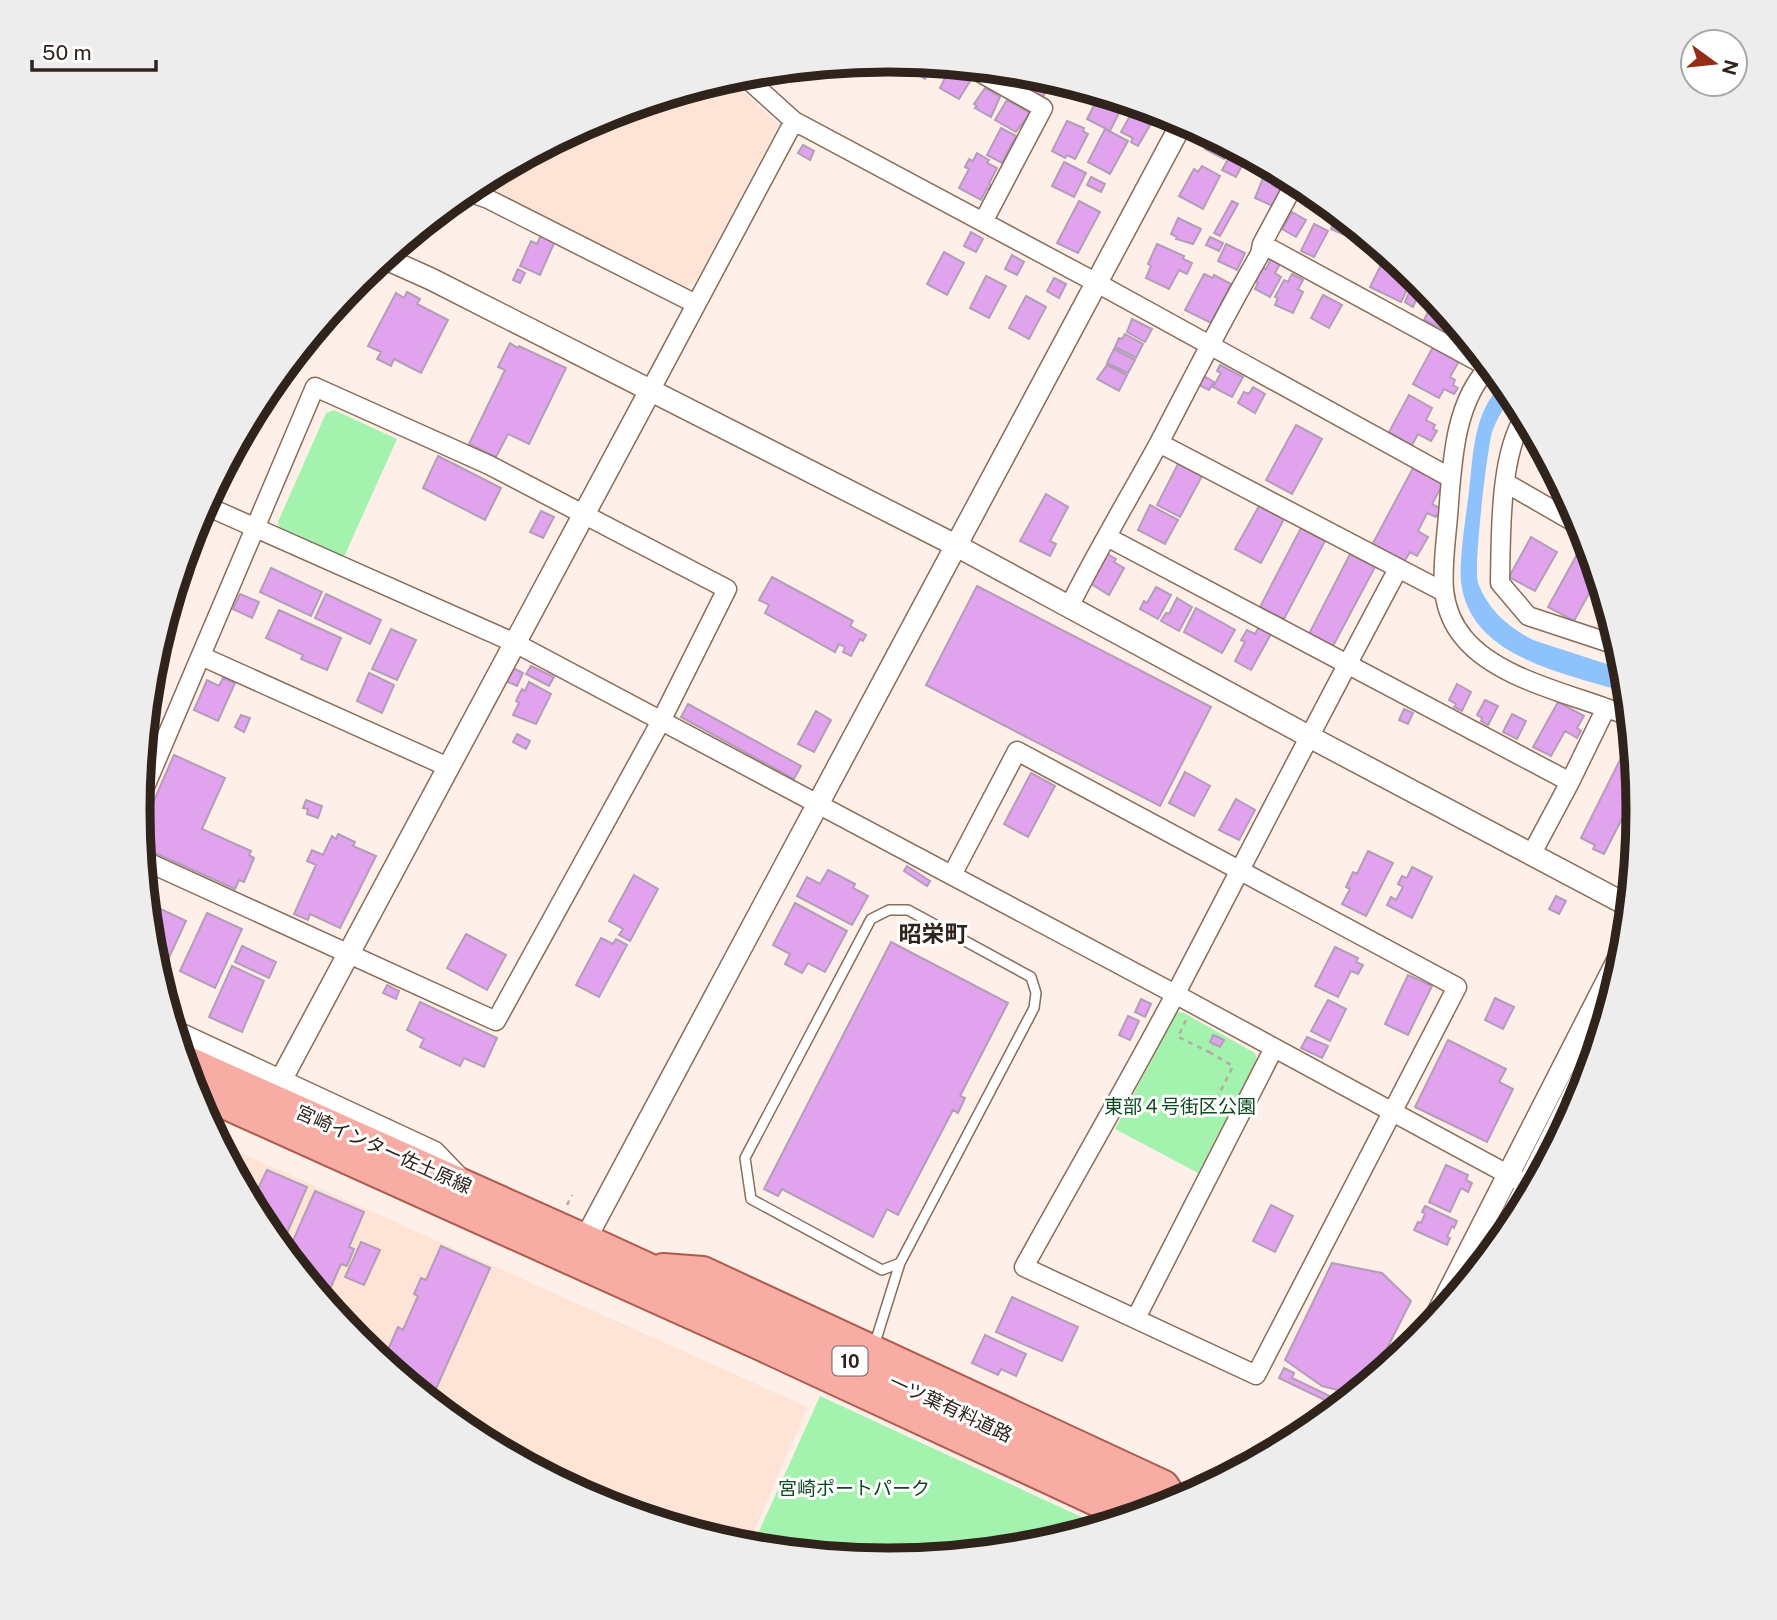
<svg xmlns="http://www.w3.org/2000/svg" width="1777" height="1620" font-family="'Public Sans','Noto Sans JP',sans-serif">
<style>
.built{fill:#fde4d6}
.green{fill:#a3f3af}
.water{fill:#8ec2fc}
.building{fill:#e2a3ee;stroke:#b49db8;stroke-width:2}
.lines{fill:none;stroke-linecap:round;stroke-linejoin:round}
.service-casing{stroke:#896c5a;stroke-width:12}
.minor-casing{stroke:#896c5a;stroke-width:21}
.tertiary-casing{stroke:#896c5a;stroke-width:24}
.primary-casing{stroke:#ae5a4c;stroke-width:32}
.path{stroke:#b9aba4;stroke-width:2.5;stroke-dasharray:5 5;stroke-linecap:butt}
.service{stroke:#fff;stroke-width:9}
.minor{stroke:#fff;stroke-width:18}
.tertiary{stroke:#fff;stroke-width:21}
.primary{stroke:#f7ada3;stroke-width:28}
.labels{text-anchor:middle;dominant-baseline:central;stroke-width:6;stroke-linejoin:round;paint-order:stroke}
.shield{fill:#fff;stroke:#6d6560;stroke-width:2}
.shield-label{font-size:18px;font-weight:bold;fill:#2f231c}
.park-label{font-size:19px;fill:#0d491f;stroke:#fff}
.street-label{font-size:19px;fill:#2f231c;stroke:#fff}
.quarter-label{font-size:23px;font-weight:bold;fill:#2f231c;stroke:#fff}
.rim{fill:none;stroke:#2f231c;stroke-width:9}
</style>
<rect width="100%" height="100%" fill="#fef0e8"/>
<path class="built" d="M729,78L779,125L695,283L686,287L477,183L602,116L708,84L712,87L717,82Z
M219,1143L808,1407L747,1547L601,1503L471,1434L358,1340L264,1227Z"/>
<path class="green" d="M334,410L397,439L343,559L280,530L278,522L326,413Z
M1177,1012L1184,1013L1255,1053L1257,1059L1198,1173L1115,1129Z
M820,1396L1101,1526L1035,1546L888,1560L752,1547Z"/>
<path class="water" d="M1503,382L1514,395C1504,406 1497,419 1492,432C1487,450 1473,569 1478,583C1488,610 1508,627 1533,640L1625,670L1628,693C1567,673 1470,659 1461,582C1459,557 1466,517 1469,491C1474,449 1473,414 1503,382Z"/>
<path class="building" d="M916,62L934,64L925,79L911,71Z
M943,65L950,66L972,78L959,99L940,88L947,74L940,70Z
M1029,73L1052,79L1043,97L1030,90L1032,87L1024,83Z
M985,88L1000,97L991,117L975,108L977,106L974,104Z
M1100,94L1125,101L1110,131L1087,119Z
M1007,100L1030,113L1016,132L995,120Z
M1136,104L1158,111L1138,146L1131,142L1133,138L1121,132L1130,116L1125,114L1129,106L1134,108Z
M1067,121L1084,128L1083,131L1088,134L1075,159L1067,155L1065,158L1052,151Z
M1001,128L1016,136L1002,163L987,155Z
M1105,129L1128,141L1110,174L1088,162Z
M1210,138L1229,149L1224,159L1205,149Z
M803,145L814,151L810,160L798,153Z
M1234,149L1247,156L1236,177L1222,170Z
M977,153L989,160L987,163L997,168L989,184L991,185L989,190L987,188L981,200L959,188L969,169L965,167L969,159L973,161Z
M1064,162L1086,173L1074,197L1052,186Z
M1202,166L1220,176L1203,209L1179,196L1194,169L1198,172Z
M1268,166L1289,177L1273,206L1255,198Z
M1091,177L1105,184L1101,192L1087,185Z
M1079,201L1100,212L1078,253L1057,243Z
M1232,201L1238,204L1220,236L1214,233Z
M1292,212L1306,220L1296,237L1282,229Z
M1178,218L1201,229L1193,244L1176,239L1177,237L1171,234Z
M1334,223L1354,231L1351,238L1331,229Z
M1314,224L1328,231L1314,257L1301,251Z
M971,232L983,239L976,252L964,246Z
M541,235L555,241L540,275L520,266L531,241L537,244Z
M1210,237L1223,243L1219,251L1206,245Z
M1157,244L1184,256L1183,259L1192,263L1187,274L1179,270L1169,289L1146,278L1151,266L1148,264Z
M1226,244L1245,253L1237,270L1218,261Z
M944,252L964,263L947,295L927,284Z
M1387,253L1414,276L1401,302L1370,287Z
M1012,255L1024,262L1017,275L1005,269Z
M1271,259L1280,264L1275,273L1281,277L1270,297L1255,289L1258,283L1255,281L1263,267L1266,269Z
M518,269L525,273L520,283L513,280Z
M1204,274L1213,278L1214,275L1231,284L1211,323L1185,310Z
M1292,274L1303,280L1298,289L1303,292L1293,313L1275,305L1278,298L1275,297L1284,280L1288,282Z
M986,276L1006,286L989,318L970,308Z
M1054,278L1066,284L1059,298L1047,291Z
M1410,290L1419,294L1413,307L1405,302Z
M407,292L420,299L417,304L448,320L421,373L394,359L391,366L377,359L381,352L368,346L396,293L404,298Z
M1323,295L1342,305L1329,328L1311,318Z
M1026,296L1046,307L1029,339L1009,328Z
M1432,303L1444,309L1458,326L1453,324L1449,332L1424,320Z
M1132,319L1152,329L1145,342L1127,332Z
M1460,329L1477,350L1456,337Z
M1125,334L1143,344L1136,358L1115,347L1119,338L1122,339Z
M510,343L518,348L519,346L566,368L529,444L508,434L496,457L469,444L505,370L498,367Z
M1433,347L1459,361L1450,377L1455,380L1453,385L1458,388L1454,394L1444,389L1439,398L1413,384Z
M1114,349L1135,360L1128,373L1107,363Z
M1107,365L1127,375L1119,391L1097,379Z
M1220,365L1243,377L1232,397L1213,387L1221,373L1217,371Z
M1204,376L1214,382L1209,390L1199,385Z
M1253,387L1265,394L1255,413L1238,403L1244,392L1249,394Z
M1409,395L1432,408L1426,420L1435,425L1433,429L1437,431L1431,441L1418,434L1412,445L1389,432Z
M1296,425L1322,439L1292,494L1266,480Z
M438,456L501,488L485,520L423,488Z
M1178,464L1202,476L1180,517L1157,505Z
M1413,468L1443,484L1432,504L1441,509L1436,517L1427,513L1418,531L1428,537L1417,556L1410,552L1404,562L1372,545Z
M1046,494L1068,507L1050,541L1056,544L1050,556L1020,541Z
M1150,505L1178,520L1165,544L1138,530Z
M1259,506L1284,519L1261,563L1235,549Z
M541,511L554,517L543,538L530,532Z
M1301,528L1325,541L1284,619L1260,607Z
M1531,537L1557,552L1535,591L1509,577Z
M1585,540L1598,577L1574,621L1548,607Z
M1104,552L1116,559L1114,562L1124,568L1109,595L1088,582Z
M1350,554L1375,567L1333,646L1309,634Z
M271,568L322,592L311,616L260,592Z
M772,577L853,621L850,626L866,635L863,641L860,639L851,656L843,652L845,647L839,644L835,652L765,613L769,605L759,600Z
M977,586L1211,707L1160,806L926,685Z
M1156,587L1171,595L1158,619L1140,609L1144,601L1147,603Z
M240,594L259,602L252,618L233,609Z
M326,594L381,620L370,644L315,618Z
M1177,598L1192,607L1179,631L1161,621L1166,613L1169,614Z
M1196,608L1235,630L1222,653L1184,632Z
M279,610L341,638L327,670L301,659L303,655L266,638Z
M1259,627L1271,634L1251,670L1235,661L1245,642L1241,640L1247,630L1255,634Z
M391,629L416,640L397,680L372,669Z
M531,666L554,677L549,686L526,674Z
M513,668L523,673L517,686L506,681Z
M369,673L394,685L382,713L357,701Z
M223,678L235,683L218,721L194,710L207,680L219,686Z
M529,682L551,694L536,724L513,715L519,703L516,701L522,689L525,691Z
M1457,684L1471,692L1462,711L1454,707L1456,704L1449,700Z
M149,699L156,702L147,722Z
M1485,700L1498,706L1488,725L1481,721L1482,718L1477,715Z
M1558,702L1584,716L1577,728L1581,731L1577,738L1565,731L1551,756L1533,747Z
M688,704L801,766L794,779L681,717Z
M1404,709L1413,713L1408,724L1399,720Z
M816,711L831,720L814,752L798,744Z
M1512,714L1526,721L1517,739L1503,732Z
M241,715L250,718L244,732L235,727Z
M517,734L530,741L526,749L513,742Z
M1625,750L1633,754L1637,789L1604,854L1593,849L1595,845L1581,838Z
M174,755L225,778L202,829L251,851L249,855L254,858L244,882L239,880L235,889L142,847L140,832Z
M1185,772L1210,786L1194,816L1169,803Z
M1031,773L1055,786L1028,837L1004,824Z
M1236,799L1255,810L1239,840L1219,830Z
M306,800L322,806L318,818L307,814L308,809L303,808Z
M338,834L355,842L353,846L376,856L340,928L310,914L308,920L294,914L316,865L307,861L312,850L323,855L332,836L336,839Z
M1368,851L1393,863L1366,916L1342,904L1350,889L1346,887L1353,872L1357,874Z
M907,866L930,881L927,886L904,871Z
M1412,867L1432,877L1412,918L1387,905L1391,897L1396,900L1403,887L1398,884L1402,876L1407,878Z
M828,870L855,884L853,888L868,896L852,925L797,896L807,877L820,884Z
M634,875L658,889L630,941L619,935L623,929L609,921Z
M1556,896L1566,901L1559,914L1549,909Z
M795,903L847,931L825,972L808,963L802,973L785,964L790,954L773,945Z
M150,904L186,921L166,964L152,956L148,909Z
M207,913L242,929L215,988L180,971Z
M466,934L506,955L487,990L447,968Z
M601,938L613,944L616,939L627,945L599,997L576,985Z
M891,942L1008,1003L960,1096L965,1098L958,1113L953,1110L898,1215L887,1209L873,1237L782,1189L778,1196L764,1189Z
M242,946L276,962L269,978L235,962Z
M1335,947L1358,958L1356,962L1363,965L1358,974L1351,971L1338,997L1315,986Z
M232,966L264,981L242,1032L209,1017Z
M1408,975L1432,986L1408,1035L1385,1024Z
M387,985L399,991L396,999L383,993Z
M1495,998L1514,1007L1503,1029L1485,1020Z
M1141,999L1151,1004L1145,1017L1135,1012Z
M1328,1000L1346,1009L1330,1041L1311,1031Z
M420,1002L497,1038L484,1067L464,1058L460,1066L420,1047L424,1039L407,1030Z
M1128,1016L1139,1021L1130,1040L1119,1035Z
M1213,1035L1224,1040L1220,1047L1210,1042Z
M1307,1037L1328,1046L1322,1058L1301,1048Z
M1448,1040L1506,1069L1499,1082L1513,1089L1487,1142L1415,1107Z
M1446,1165L1468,1175L1466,1180L1472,1183L1468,1192L1461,1188L1450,1212L1429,1202Z
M267,1170L307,1187L281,1247L264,1227L251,1203Z
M315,1191L364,1212L349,1247L354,1249L347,1266L341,1264L326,1298L332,1300L330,1306L287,1254Z
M1271,1205L1293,1216L1275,1252L1253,1241Z
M1425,1206L1457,1221L1454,1228L1452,1226L1447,1237L1450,1238L1447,1245L1414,1230L1418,1222L1421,1223L1425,1214L1422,1212Z
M361,1242L380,1250L364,1285L345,1277Z
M441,1246L490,1268L431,1400L383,1361L398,1327L403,1330L418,1296L414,1294L421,1278L426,1280Z
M1332,1263L1382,1273L1411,1301L1371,1380L1354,1394L1322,1386L1285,1360Z
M1012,1297L1078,1327L1062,1361L996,1332Z
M985,1335L1026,1354L1016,1376L1001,1369L998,1375L972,1363Z
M1284,1368L1294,1373L1292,1378L1340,1401L1337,1406L1279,1378Z"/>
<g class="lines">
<g class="service-casing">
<path id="service" d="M874,1346L900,1263L1034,1008L1036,993L1031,977L908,910H889L871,919L745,1158L751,1199L882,1270L900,1263
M762,1545L763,1548"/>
</g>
<g class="minor-casing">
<path id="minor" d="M972,68L1043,108L983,222
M742,74L794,121L1097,283L1451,478
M466,191L488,199L696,304
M1262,244L1488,367
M1490,366C1453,403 1452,467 1448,516C1446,540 1442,566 1444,590C1446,608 1453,625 1464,638C1495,676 1562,692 1606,708
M650,391L794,121
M1525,416C1499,455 1501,536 1500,583L1528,616L1619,646
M1159,443L1444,592
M1506,483L1584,528
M204,505L515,643L1175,994L1533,1188
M1107,537L1570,782L1606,708L1630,716
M1069,607C1097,551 1129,498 1159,443C1192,380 1224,316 1260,254L1262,244L1296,181
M201,656L448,767
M139,801L315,387L489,465L727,589L661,721L496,1021L143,860
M1531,855L1570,782
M952,875L1017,751L1457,987L1256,1375L1024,1267C1075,1175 1127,1085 1176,993C1250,851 1323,709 1398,569
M175,1030L435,1151L459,1176
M1136,1318L1274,1048"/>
</g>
<g class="tertiary-casing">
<path id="tertiary" d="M384,258L431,279L957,546L1308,736L1629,906
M282,1078L650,391
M1496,1247L1597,1048
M579,1251L1183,121
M1430,1328L1626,944"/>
</g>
<g class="primary-casing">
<path id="primary" d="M184,1059L584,1238L1166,1506
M193,1090L761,1346L1130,1517
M663,1268L703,1271L1164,1485L1173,1499"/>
</g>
<path class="path" d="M1186,1020L1178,1037L1209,1052L1213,1046
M1209,1052L1233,1066L1213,1106L1224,1111
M567,1205L572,1195"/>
<use href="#service" class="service"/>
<use href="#minor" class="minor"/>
<use href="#tertiary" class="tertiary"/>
<use href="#primary" class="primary"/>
</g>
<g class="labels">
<rect class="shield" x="832.5" y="1346.5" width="35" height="29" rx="5"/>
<g class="shield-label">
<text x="850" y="1361">10</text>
</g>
<g class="park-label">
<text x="1180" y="1106">東部４号街区公園</text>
<text x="854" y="1488">宮崎ポートパーク</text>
</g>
<g class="street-label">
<text transform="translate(384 1149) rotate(24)">宮崎インター佐土原線</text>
<text transform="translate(951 1408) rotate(25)">一ツ葉有料道路</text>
</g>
<g class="quarter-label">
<text x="933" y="933">昭栄町</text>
</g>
</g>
<path d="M0 0H1777V1620H0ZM150 810a738 738 0 1 1 1476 0a738 738 0 1 1-1476 0Z" fill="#eeeded" fill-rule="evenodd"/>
<path class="rim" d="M150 810a738 738 0 1 1 1476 0a738 738 0 1 1-1476 0Z"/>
<g transform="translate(1714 63) rotate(105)"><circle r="33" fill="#ffffff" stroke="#aca7a4" stroke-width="2"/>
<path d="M0-5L12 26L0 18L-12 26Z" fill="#952c17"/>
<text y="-10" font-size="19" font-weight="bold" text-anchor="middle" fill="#2f231c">N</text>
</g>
<path d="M32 60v10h124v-10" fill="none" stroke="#2f231c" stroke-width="3.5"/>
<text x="42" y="60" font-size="21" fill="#2f231c" stroke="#ffffff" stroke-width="5" paint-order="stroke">50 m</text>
</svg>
